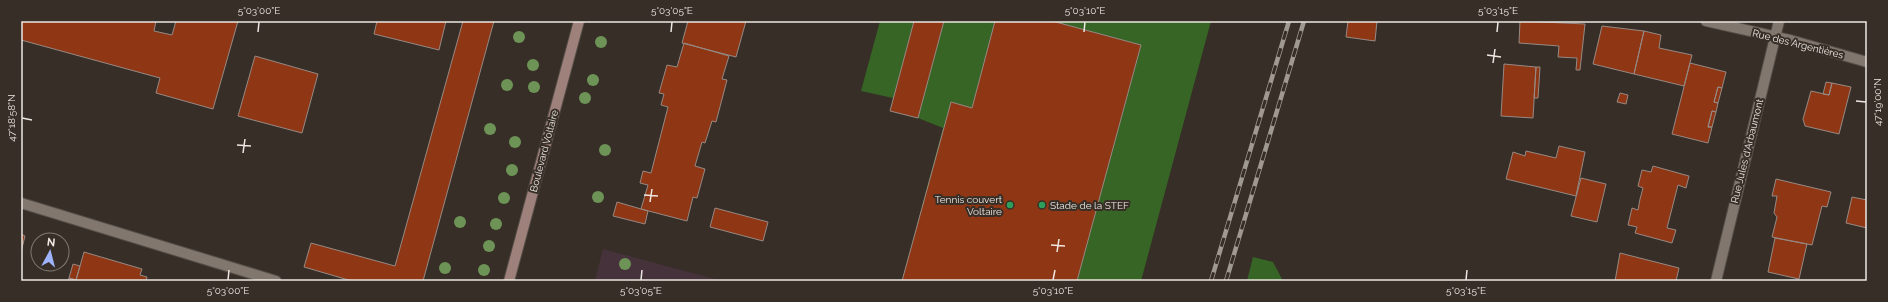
<svg xmlns="http://www.w3.org/2000/svg" width="1888" height="302" font-family="Raleway,sans-serif">
<style>
.commercial{fill:#45323b}
.green{fill:#376525}
.building{fill:#8f3715;stroke:#968984}
.lines{fill:none;stroke-linecap:round;stroke-linejoin:round}
.lane-casing{stroke:#554d47;stroke-width:12}
.street-casing{stroke:#554d47;stroke-width:12}
.secondary-casing{stroke:#554d47;stroke-width:12}
.lane{stroke:#81776e;stroke-width:10}
.street{stroke:#81776e;stroke-width:10}
.secondary{stroke:#9f817c;stroke-width:10}
.rail-casing{stroke:#9f9992;stroke-width:4.5}
.rail{stroke:#372f27;stroke-width:3;stroke-dasharray:9;stroke-linecap:butt}
.tree{fill:#6d9356}
.ticks{fill:none;stroke:#ede7e2;stroke-width:1.5}
.leisure-dot{fill:#2e9e5b;stroke:#372f27;stroke-width:1.5}
.labels{text-anchor:middle;dominant-baseline:central;stroke-width:4;stroke-linejoin:round;paint-order:stroke}
.street-label{font-size:10px;fill:#ede7e2;stroke:#372f27}
.poi-label{font-size:10px;fill:#ede7e2;stroke:#372f27;text-anchor:end}
.neatline{fill:none;stroke:#ede7e2;stroke-width:1.5}
.ticks-label{font-size:10px;text-anchor:middle;fill:#ede7e2}
</style>
<rect width="100%" height="100%" fill="#372f27"/>
<path class="commercial" d="M603,249L722,281H595Z"/>
<path class="green" d="M880,21H1211L1141,281H902L943,128L918,118L890,111L893,98L861,91Z
M1253,257L1273,262L1283,281H1247Z"/>
<path class="building" d="M21,21H156L154,31L172,35L176,21H238L213,109L156,93L160,78L21,40Z
M377,21H446L439,50L374,34Z
M463,21H494L423,281H352L304,267L311,243L395,266Z
M688,21H746L736,57L682,43Z
M914,21H944L918,118L890,111Z
M995,21H1052L1141,45L1077,281H902L951,102L972,108Z
M1348,21H1377L1375,41L1346,37Z
M1520,21L1585,24L1580,70H1576L1577,58L1558,57L1559,46L1519,43Z
M1602,26L1644,31L1634,74L1593,64Z
M1644,31L1661,35L1659,48L1692,55L1684,86L1634,74Z
M684,43L729,56L722,79L727,80L716,122L712,121L705,143L702,142L695,166L705,169L697,198L693,197L687,221L641,209L648,185L640,183L643,171L651,173L668,107L661,105L664,94L659,93L667,65L677,67Z
M255,56L318,74L302,133L238,116Z
M1690,63L1726,72L1722,88L1718,87L1714,102L1718,103L1716,112L1712,111L1708,127H1712L1708,143L1672,134Z
M1504,64L1536,67L1533,118L1501,116Z
M1536,67H1540L1538,98H1534Z
M1826,82L1832,83L1829,95L1823,94Z
M1832,83L1851,87L1839,134L1805,126L1803,119L1811,91L1829,95Z
M1718,87L1722,88L1718,103L1714,102Z
M1620,93L1628,95L1626,104L1617,102Z
M1712,111L1716,112L1712,127H1708Z
M1559,146L1585,152L1576,196L1506,179L1513,152L1525,156L1526,151L1556,158Z
M1653,166L1689,176L1686,188L1678,185L1667,228L1676,230L1672,243L1635,233L1637,227L1628,225L1632,208L1638,210L1640,199L1643,188L1638,186L1642,170L1651,172Z
M1581,178L1606,184L1597,222L1571,216Z
M1776,179L1831,192L1827,207L1822,206L1812,245L1772,237L1777,217L1774,213L1777,196H1772Z
M1852,197L1867,200V228L1846,223Z
M617,202L648,211L645,224L613,216Z
M715,208L768,222L763,241L710,227Z
M21,234L25,236L21,252Z
M1775,238L1807,244L1799,279L1768,272Z
M84,252L142,269L140,275L147,277L146,281H68L69,278L76,280Z
M1620,253L1679,268L1676,281H1615Z
M73,264L80,266L76,280L69,278Z"/>
<g class="lines">
<g class="lane-casing">
<path id="lane" d="M21,203L276,281"/>
</g>
<g class="street-casing">
<path id="street" d="M1706,21L1790,40L1867,62
M1716,281L1779,21"/>
</g>
<g class="secondary-casing">
<path id="secondary" d="M509,281L579,21"/>
</g>
<use href="#lane" class="lane"/>
<use href="#street" class="street"/>
<use href="#secondary" class="secondary"/>
<g class="rail-casing">
<path id="rail" d="M1211,281L1289,21
M1226,281L1304,21"/>
</g>
<use href="#rail" class="rail"/>
</g>
<g class="tree">
<circle cx="519" cy="37" r="6"/>
<circle cx="601" cy="42" r="6"/>
<circle cx="533" cy="65" r="6"/>
<circle cx="593" cy="80" r="6"/>
<circle cx="507" cy="85" r="6"/>
<circle cx="534" cy="87" r="6"/>
<circle cx="585" cy="98" r="6"/>
<circle cx="490" cy="129" r="6"/>
<circle cx="515" cy="142" r="6"/>
<circle cx="605" cy="150" r="6"/>
<circle cx="512" cy="170" r="6"/>
<circle cx="598" cy="197" r="6"/>
<circle cx="504" cy="198" r="6"/>
<circle cx="460" cy="222" r="6"/>
<circle cx="496" cy="224" r="6"/>
<circle cx="489" cy="246" r="6"/>
<circle cx="625" cy="264" r="6"/>
<circle cx="445" cy="268" r="6"/>
<circle cx="484" cy="270" r="6"/>
</g>
<path class="ticks" d="M258,32L259,22M671,32L672,22M1084,32L1085,22M1497,32L1498,22M1487,55L1501,57M1493,63L1495,49M1856,101L1866,102M22,118L32,120M237,145L251,146M243,153L245,139M644,195L658,196M650,202L652,189M1051,245L1065,246M1057,252L1059,239M228,280L229,270M641,280L642,270M1053,280L1055,270M1466,280L1467,270"/>
<g class="leisure-dot">
<circle cx="1010" cy="205" r="4"/>
<circle cx="1042" cy="205" r="4"/>
</g>
<g class="labels">
<g class="street-label">
<text transform="translate(1798 44) rotate(14)">Rue des Argentières</text>
<text transform="translate(544 151) rotate(-75)">Boulevard Voltaire</text>
<text transform="translate(1747 151) rotate(-76)">Rue Jules d'Arbaumont</text>
</g>
<g class="poi-label">
<text x="1002" y="199">Tennis couvert<tspan x="1002" dy="12">Voltaire</tspan></text>
<text x="1050" y="205" text-anchor="start">Stade de la STEF</text>
</g>
</g>
<rect width="1888" height="302" fill="none" stroke="#372f27" stroke-width="44"/>
<g transform="translate(50 252) rotate(7)"><circle r="19" fill="#372f27" stroke="#807972"/>
<path d="M0-3L7 15L0 10L-7 15Z" fill="#a0b3fd"/>
<text y="-6" font-size="11" font-weight="bold" text-anchor="middle" fill="#ede7e2">N</text>
</g>
<rect x="22" y="22" width="1844" height="258" class="neatline"/>
<g class="ticks-label">
<text x="259" y="14">5°03'00"E</text>
<text x="672" y="14">5°03'05"E</text>
<text x="1085" y="14">5°03'10"E</text>
<text x="1498" y="14">5°03'15"E</text>
<text transform="translate(1877 102) rotate(-90)" y="4">47°19'00"N</text>
<text transform="translate(11 118) rotate(-90)" y="4">47°18'58"N</text>
<text x="228" y="294">5°03'00"E</text>
<text x="641" y="294">5°03'05"E</text>
<text x="1053" y="294">5°03'10"E</text>
<text x="1466" y="294">5°03'15"E</text>
</g>
</svg>
